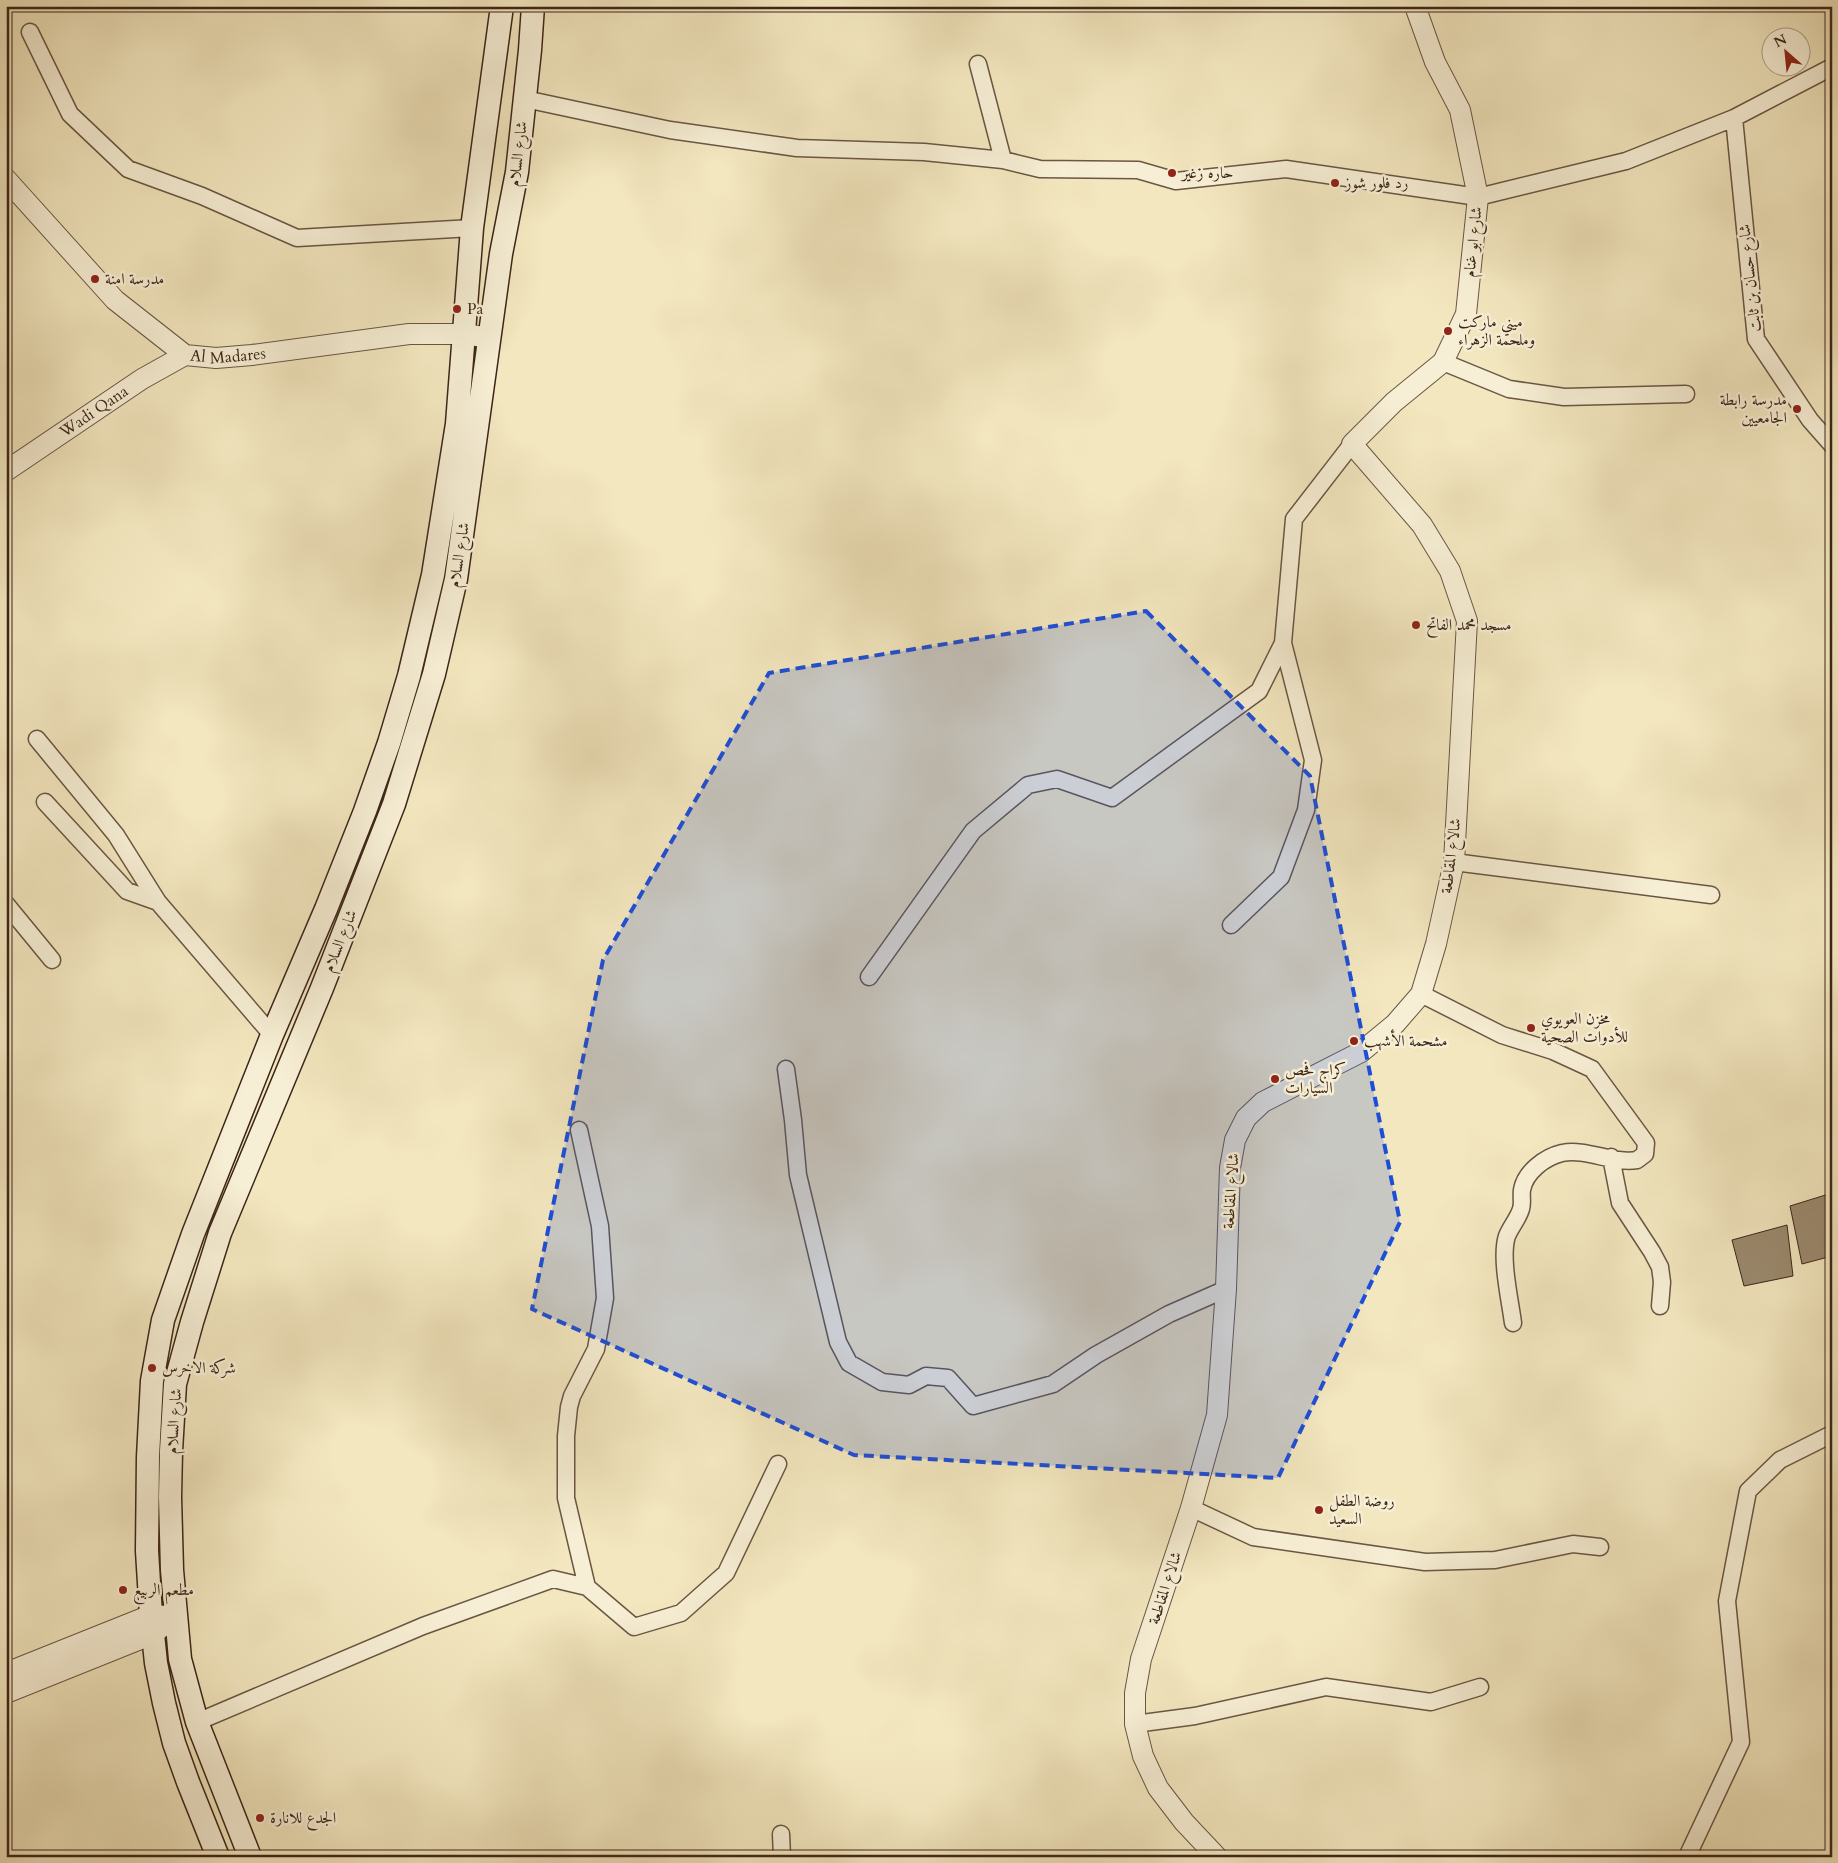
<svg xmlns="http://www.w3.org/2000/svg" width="1838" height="1863" font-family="Cardo,Amiri,serif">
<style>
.building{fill:#9b8a6f;stroke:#3c2519}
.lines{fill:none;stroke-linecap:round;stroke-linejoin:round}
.minor-casing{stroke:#6a5642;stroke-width:19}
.tertiary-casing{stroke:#6a5642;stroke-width:22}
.secondary-casing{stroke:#3c2519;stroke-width:25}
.minor{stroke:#f7efd5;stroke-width:16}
.tertiary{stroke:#f7efd5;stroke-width:20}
.secondary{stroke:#f7efd5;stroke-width:22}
.marked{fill:#1d4ed8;fill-opacity:0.2;stroke:#1d4ed8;stroke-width:4;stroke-dasharray:10 6;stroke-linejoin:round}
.poi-dot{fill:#8f2418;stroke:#f7efd5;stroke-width:2}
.labels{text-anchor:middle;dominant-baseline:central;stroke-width:5;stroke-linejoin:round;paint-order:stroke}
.street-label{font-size:16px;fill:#3c2519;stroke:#f7efd5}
.poi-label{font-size:16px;fill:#3c2519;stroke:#f7efd5;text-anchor:start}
</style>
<rect width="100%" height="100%" fill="#f3e7bf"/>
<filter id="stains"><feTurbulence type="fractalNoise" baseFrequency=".004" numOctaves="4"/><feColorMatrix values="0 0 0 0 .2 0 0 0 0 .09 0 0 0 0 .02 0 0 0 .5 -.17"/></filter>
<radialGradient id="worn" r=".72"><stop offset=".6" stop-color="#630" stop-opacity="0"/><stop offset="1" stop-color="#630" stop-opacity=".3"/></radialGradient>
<path class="building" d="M1832,1193V1256L1802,1264L1790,1206Z
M1787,1225L1793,1276L1744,1286L1732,1240Z"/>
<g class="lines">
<g class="minor-casing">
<path id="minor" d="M30,32L70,114L128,169L202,196L297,238L472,228
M978,64L1003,160
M525,99L670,130L797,148L924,152L1003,160L1040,169L1138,170L1176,181L1286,169L1478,197L1626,161L1734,118L1832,67
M1734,118L1756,339L1810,420L1832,445
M1443,362L1509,389L1564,397L1686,394
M37,739L116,835L158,902L272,1035
M45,802L127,891L158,902
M1454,862L1711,895
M6,904L52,960
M1231,925L1281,877L1306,810L1313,760L1283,643
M869,977L973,831L1028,785L1057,779L1112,798L1259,691L1283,643L1294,519L1352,444
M1421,994L1502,1035L1553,1051L1592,1069L1646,1143L1645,1154L1637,1160C1612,1164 1587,1148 1562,1153C1545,1157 1525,1172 1522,1190C1521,1197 1523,1203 1521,1209C1518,1219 1511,1226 1507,1236C1500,1257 1510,1300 1513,1323
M786,1069L793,1120L798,1175L838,1342L849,1363L882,1382L909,1385L926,1376L948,1378L973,1406L1053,1384L1096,1355L1169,1314L1226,1289
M579,1130L600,1226L605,1298L596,1349L572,1396L569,1407L566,1436V1498L587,1587
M1611,1157L1620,1203L1652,1252L1660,1267L1662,1282L1660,1306
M1191,1508L1253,1537L1425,1562L1495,1560L1573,1544L1600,1547
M197,1722L423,1626L553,1579L587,1587L634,1627L681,1613L726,1573L778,1464
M1135,1724L1195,1716L1326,1687L1431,1702L1480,1687
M781,1834L782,1857
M1687,1857L1741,1742L1727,1601L1748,1491L1780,1460L1832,1434"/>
</g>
<g class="tertiary-casing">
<g id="tertiary">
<path id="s1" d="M6,179L115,300L185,355L216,358L252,355L409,334H464L490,338"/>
<path id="s2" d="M6,471L142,379L185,355"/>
<path d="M6,1673L151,1615L166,1616"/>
<path d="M6,1693L153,1634L175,1616"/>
<path d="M1217,1857L1184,1822L1158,1788L1143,1756L1135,1724V1693L1141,1659L1191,1508L1217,1415L1226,1289L1230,1168L1235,1140L1246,1118L1263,1102L1361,1052L1395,1024L1421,994L1436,944L1454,862L1467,621L1450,571L1422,525L1352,444L1394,402L1443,362L1466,314L1478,197L1460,110L1435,62L1415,6"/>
</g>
</g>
<g class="secondary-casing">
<path id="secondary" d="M218,1857L188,1782L174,1743L164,1703L156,1663L151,1615L147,1551L148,1457L152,1381L163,1320L193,1234L272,1035L326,909L365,811L389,743L409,676L433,575L457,424L472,228L502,6
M250,1857L197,1722L180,1659L172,1570L170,1497L171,1451L175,1384L192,1322L220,1233L322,988L394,804L434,674L456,579L501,254L517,172L530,50L533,6"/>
</g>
<use href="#minor" class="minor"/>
<use href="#tertiary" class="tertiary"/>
<use href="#secondary" class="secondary"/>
</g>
<path class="marked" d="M1146,611L1310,776L1400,1222L1278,1478L854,1455L532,1309L603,960L769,673Z"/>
<g class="poi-dot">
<circle cx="1172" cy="173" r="5"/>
<circle cx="1335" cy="183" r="5"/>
<circle cx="95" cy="279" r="5"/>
<circle cx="457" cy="309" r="5"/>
<circle cx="1448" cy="331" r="5"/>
<circle cx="1797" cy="409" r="5"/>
<circle cx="1416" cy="625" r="5"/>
<circle cx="1531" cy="1028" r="5"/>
<circle cx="1354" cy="1041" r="5"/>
<circle cx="1275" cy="1079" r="5"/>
<circle cx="152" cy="1368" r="5"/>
<circle cx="1319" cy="1510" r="5"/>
<circle cx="123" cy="1590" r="5"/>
<circle cx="260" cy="1818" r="5"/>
</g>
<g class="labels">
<g class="street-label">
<text transform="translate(518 154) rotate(-83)">شارع السلام</text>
<text transform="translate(1473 242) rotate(-84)">شارع ابو غنام</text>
<text transform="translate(1750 278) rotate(-96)">شارع حسان بن ثابت</text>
<text stroke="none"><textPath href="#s1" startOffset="295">Al Madares</textPath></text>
<text stroke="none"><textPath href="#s2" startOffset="106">Wadi Qana</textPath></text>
<text transform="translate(459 555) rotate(-81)">شارع السلام</text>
<text transform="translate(1451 856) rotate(-83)">شالاع المقاطعة</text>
<text transform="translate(340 941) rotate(-68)">شارع السلام</text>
<text transform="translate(1231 1191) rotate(-86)">شالاع المقاطعة</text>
<text transform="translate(174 1421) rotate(-86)">شارع السلام</text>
<text transform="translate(1165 1588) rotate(-72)">شالاع المقاطعة</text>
</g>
<g class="poi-label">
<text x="1182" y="173">حاره زغير</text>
<text x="1345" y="183">رد فلور شوز</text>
<text x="105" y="279">مدرسة امنة</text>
<text x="467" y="309">Pa</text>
<text x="1458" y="322">ميني ماركت<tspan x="1458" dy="18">وملحمة الزهراء</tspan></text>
<text x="1787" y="400" text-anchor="end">مدرسة رابطة<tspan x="1787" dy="18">الجامعيين</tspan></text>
<text x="1426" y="625">مسجد محمد الفاتح</text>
<text x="1541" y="1019">مخزن العويوي<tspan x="1541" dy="18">للأدوات الصحية</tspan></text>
<text x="1364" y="1041">مشحمة الأشهب</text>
<text x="1285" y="1070">كراج فحص<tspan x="1285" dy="18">السيارات</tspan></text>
<text x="162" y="1368">شركة الاخرس</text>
<text x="1329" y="1501">روضة الطفل<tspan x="1329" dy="18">السعيد</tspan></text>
<text x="133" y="1590">مطعم الربيع</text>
<text x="270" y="1818">الجدع للانارة</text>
</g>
</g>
<rect width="1838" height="1863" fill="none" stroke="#f3e7bf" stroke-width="25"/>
<rect x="8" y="8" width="1823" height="1848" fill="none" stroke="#3c2519" stroke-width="2.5"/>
<rect x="12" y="12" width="1813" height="1838" fill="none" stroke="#3c2519"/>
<g transform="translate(1786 52) rotate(333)"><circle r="24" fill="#f7efd5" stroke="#ac9e8a"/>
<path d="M0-4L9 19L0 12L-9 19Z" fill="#8f2418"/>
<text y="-8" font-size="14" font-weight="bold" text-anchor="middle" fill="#3c2519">N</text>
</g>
<rect width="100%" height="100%" filter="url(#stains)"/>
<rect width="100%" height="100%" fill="url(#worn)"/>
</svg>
